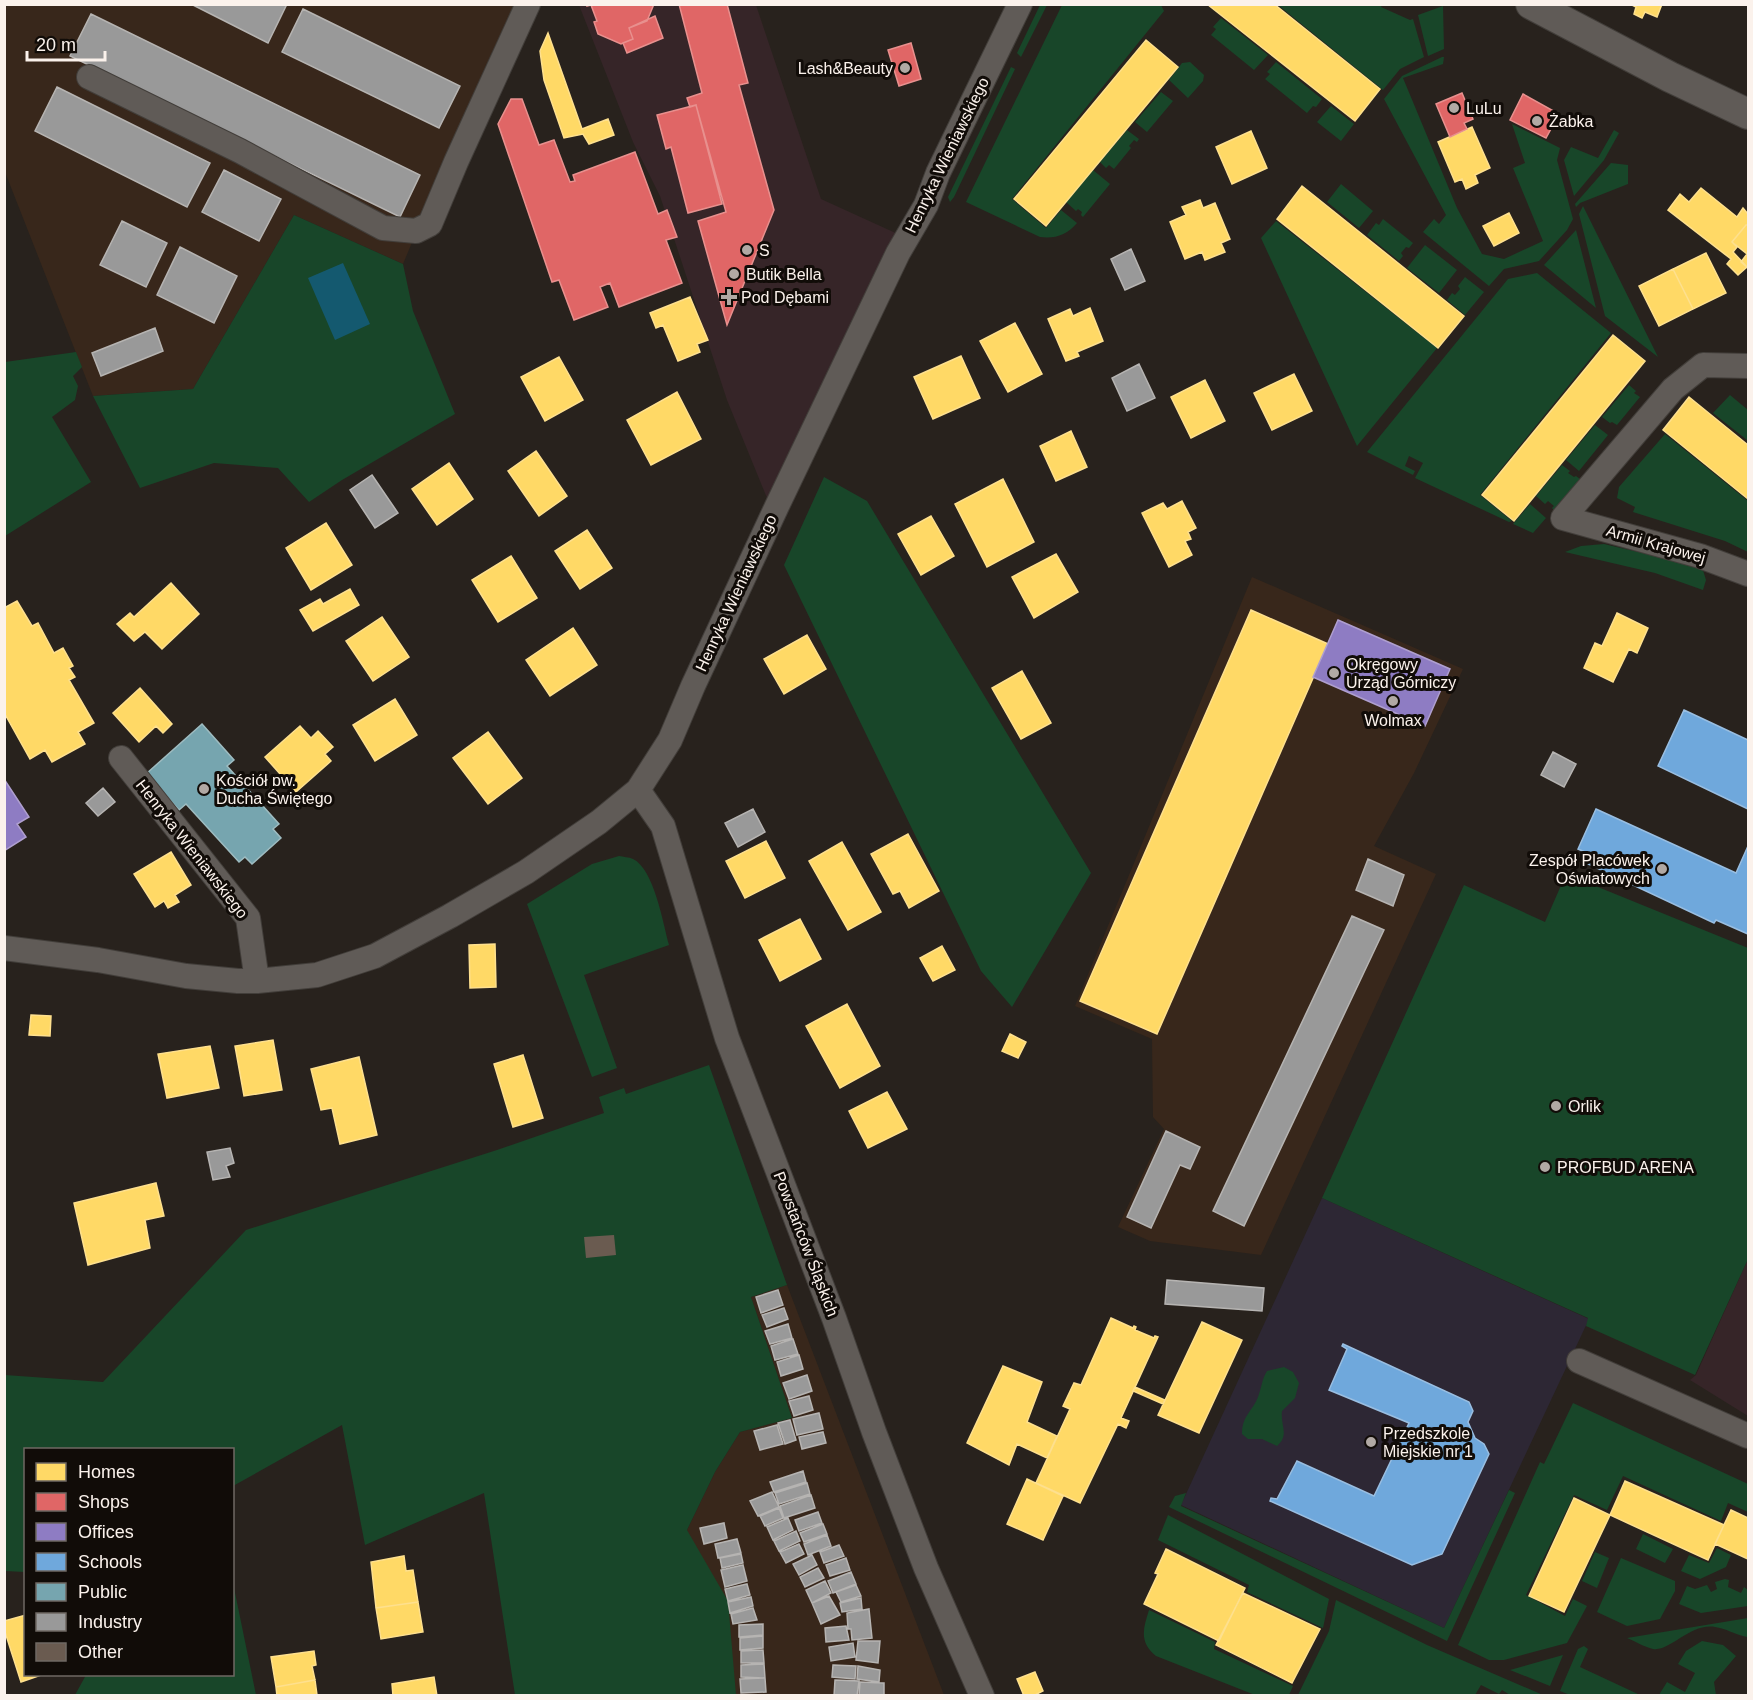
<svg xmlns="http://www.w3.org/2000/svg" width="1753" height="1700" font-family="Arial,sans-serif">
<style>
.commercial{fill:#362528}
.built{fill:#38271b}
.education{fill:#2d2734}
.green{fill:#184629}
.water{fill:#14596f}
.homes{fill:#ffd966;stroke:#fee08e;stroke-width:1.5}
.shops{fill:#e06666;stroke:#e8908e;stroke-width:1.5}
.offices{fill:#8e7cc3;stroke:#af9fcf;stroke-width:1.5}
.schools{fill:#6fa8dc;stroke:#99bee1;stroke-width:1.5}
.public{fill:#76a5af;stroke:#9ebcc1;stroke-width:1.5}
.industry{fill:#999;stroke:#b6b4b2;stroke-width:1.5}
.building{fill:#6a5b50}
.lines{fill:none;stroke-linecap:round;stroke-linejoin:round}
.minor-casing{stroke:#423e3a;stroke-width:26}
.tertiary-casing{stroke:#423e3a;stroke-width:32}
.minor{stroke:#605b57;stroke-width:24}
.tertiary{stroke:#605b57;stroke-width:30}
.poi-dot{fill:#b1a9a4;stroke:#110c08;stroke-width:2}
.labels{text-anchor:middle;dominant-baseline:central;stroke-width:6;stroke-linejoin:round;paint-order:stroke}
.poi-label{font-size:16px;fill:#fbf2ec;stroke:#110c08;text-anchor:start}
.street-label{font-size:16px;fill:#fbf2ec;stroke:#110c08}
</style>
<rect width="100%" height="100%" fill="#28221d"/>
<path class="commercial" d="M579,5H756L821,199L900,235L769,503L727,400L660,196L633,142Z
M1748,1259V1416L1690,1380L1696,1375Z"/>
<path class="built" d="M5,5H514L483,72L403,264L294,215L193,389L93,396L5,172Z
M1252,577L1463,669L1414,773L1374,846L1436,874L1261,1255L1150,1241L1118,1227L1164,1129L1153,1117L1152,1039L1075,1006Z
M787,1285L944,1695H736L687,1530L715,1472L740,1432L792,1418L751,1297Z"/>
<path class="education" d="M1322,1198L1589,1319L1444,1628L1181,1505Z"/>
<path class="green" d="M1040,5H1047L1021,57L1017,53Z
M1062,5H1161L1164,11L1012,199L1046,228L1061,210L1077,223C1067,235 1055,239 1040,237L966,202Z
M1278,5H1382L1381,7L1410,20L1413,19L1424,57L1400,69L1383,90Z
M1443,6L1444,49L1428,56L1418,15Z
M1221,18L1268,55L1254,70L1211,35L1216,29L1213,27Z
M1442,57H1444L1443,64L1403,78L1457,208L1482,254L1504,259L1543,241L1513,168L1525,163L1512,124L1560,148L1557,160L1573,219L1567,230L1539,261L1504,269L1489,286L1423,232L1434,219L1439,224L1446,215L1384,99L1402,76Z
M1190,62L1204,75L1203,81L1188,98L1169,80L1182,63Z
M1276,62L1322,99L1316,107L1313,106L1307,113L1265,79L1270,74L1267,72Z
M1011,67L1015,69L954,197L950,202L948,197Z
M1161,92L1173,101L1147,132L1135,122Z
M1331,106L1354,124L1341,141L1317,122Z
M1127,130L1139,139L1137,142L1134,140L1129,146L1131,148L1114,169L1109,165L1106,168L1100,162Z
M1614,130L1619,133L1604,160L1574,196L1564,160L1571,147L1598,158Z
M1611,163L1628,165V184L1580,203L1576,207L1575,204Z
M1093,170L1110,184L1083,217L1081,215L1082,212L1078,209L1076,211L1066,202Z
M1341,184L1373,211L1359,228L1327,202Z
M1583,206L1658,357L1605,316L1579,214Z
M294,215L403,264L413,311L455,414L342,480L309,502L278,468L214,463L140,488L93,396L193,389Z
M1383,219L1413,243L1409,248L1406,247L1401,253L1403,256L1399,261L1367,235L1376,223L1379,225Z
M1276,221L1437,348L1357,446L1261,238Z
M1576,230L1596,308L1544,265Z
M1425,245L1457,270L1439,293L1407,268Z
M1537,273L1611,333L1480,495L1512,521L1509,522L1415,478L1423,463L1409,456L1405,466L1415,471L1413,475L1367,452L1508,279Z
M1465,277L1484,292L1465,315L1447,300L1452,293L1455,295L1460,289L1458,286Z
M76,352L82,367L73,376L78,386L75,400L52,417L91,482L5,536V362Z
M1629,385L1636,391L1634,393L1640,397L1617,425L1612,422L1610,423L1602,417Z
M1730,395L1748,410V437L1747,440L1713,413Z
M1595,425L1608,435L1579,471L1566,460Z
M1665,434L1748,501V552L1725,541L1633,512L1635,507L1617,498L1619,487Z
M1562,465L1570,471L1568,473L1574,477L1576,476L1580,479L1554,510L1552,508L1554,506L1548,501L1545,504L1536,496Z
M824,477L867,501L1091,873L1012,1007L981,971L784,565Z
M1530,504L1546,518L1533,533L1513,524Z
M1604,544L1702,567L1706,580L1703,590L1655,573L1565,552L1581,546Z
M619,856C623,857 629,857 633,859C654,869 663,923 669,945L584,975L617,1068L592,1077L527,904L592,864Z
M1566,874L1748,948V1259L1695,1375L1586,1326L1588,1318L1322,1198L1464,885L1545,922Z
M709,1065L787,1285L751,1297L792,1418L740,1432L715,1472L687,1530L728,1601L736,1695H515L484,1493L365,1545L342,1425L233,1486L232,1450H26L25,1572L5,1571V1375L103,1382L246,1230L497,1150L604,1113L599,1097L624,1088L626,1094Z
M1284,1367L1293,1372L1299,1383L1295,1398L1282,1411C1280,1425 1290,1435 1277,1446L1262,1439H1248L1242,1434C1242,1414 1254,1411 1259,1394C1262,1385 1262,1379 1267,1371Z
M1573,1403L1748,1484V1512L1728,1503L1721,1521L1623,1476L1607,1510L1574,1495L1526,1595L1565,1616L1573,1599L1587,1606L1567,1643L1504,1660H1489L1458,1645L1540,1462L1544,1464Z
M1509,1490L1515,1493L1447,1641L1169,1507L1175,1496L1186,1493L1181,1506L1444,1628Z
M1168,1515L1329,1599L1323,1628L1247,1592L1249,1585L1158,1540Z
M1643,1534L1673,1549L1665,1563L1636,1549Z
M1717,1548L1731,1555L1726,1567L1700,1579L1681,1571L1689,1555L1709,1563Z
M1595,1552L1609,1558L1597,1588L1582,1581Z
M1621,1558L1675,1581V1591L1660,1619L1627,1626L1597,1612Z
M1725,1579L1729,1580L1728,1587L1741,1593L1744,1587L1748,1590V1606L1701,1613L1679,1604L1687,1586L1695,1589L1707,1585L1711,1592L1717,1589L1715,1582Z
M233,1583L256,1695H75L86,1675L232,1674Z
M1336,1600L1427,1645L1543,1695H1510L1502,1690L1499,1694L1481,1685L1475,1695H1298L1329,1631Z
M1149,1610L1215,1642L1214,1649L1293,1686L1289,1695H1255L1156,1656C1139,1642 1143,1629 1149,1610Z
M1748,1618V1634L1747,1637C1736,1635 1725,1628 1715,1627C1690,1623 1670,1652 1653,1649C1644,1647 1635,1641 1627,1638Z
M1702,1641L1723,1645L1736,1656L1714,1682L1716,1695H1659L1667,1682L1685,1692L1695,1673L1678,1664L1686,1651Z
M1584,1646L1588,1649L1580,1667L1640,1695H1570L1560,1691L1578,1649Z
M1563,1655L1550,1686L1510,1670Z"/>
<path class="water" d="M343,263L370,324L335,340L308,278Z"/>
<path class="homes" d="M1207,4H1274L1380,89L1355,121Z
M1630,4H1662L1657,17L1645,12L1642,18L1634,14L1636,7Z
M548,33L582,129L608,119L614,135L589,144L583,134L564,138L544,80L540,51Z
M1146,40L1178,67L1046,226L1014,199Z
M1472,127L1490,168L1475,175L1478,183L1466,189L1462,179L1455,182L1438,142Z
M1251,131L1267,168L1232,184L1216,147Z
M1302,186L1464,316L1438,348L1277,219Z
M1701,188L1737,217L1743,208L1748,214V225H1746L1732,242L1737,247L1733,252L1747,267L1738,275L1727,264L1731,259L1668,210L1680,194L1689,202Z
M1200,200L1203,208L1215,203L1230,239L1221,243L1225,252L1205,260L1202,252L1185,259L1170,222L1186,215L1182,207Z
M1509,213L1519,233L1494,246L1483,226Z
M1746,225H1748V268L1741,262L1747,254L1732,242Z
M1706,253L1726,293L1693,309L1673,269Z
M1673,269L1693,309L1659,326L1639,286Z
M690,297L708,340L697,344L700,352L678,361L663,325L656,328L650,313Z
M1090,308L1103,341L1077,352L1079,356L1066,361L1048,319L1070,309L1073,316Z
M1015,323L1042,374L1008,392L980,341Z
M1613,335L1645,361L1514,521L1482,495Z
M961,356L980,398L933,419L914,377Z
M559,357L583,400L545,421L521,377Z
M1294,374L1312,411L1272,430L1254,393Z
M1205,380L1225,421L1191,438L1171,397Z
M677,392L701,439L651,465L627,420Z
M1689,397L1748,445V499L1663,430Z
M1071,431L1087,467L1056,481L1040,446Z
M536,451L567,496L539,516L508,471Z
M449,463L473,499L437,525L412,489Z
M1003,479L1034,542L987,567L955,504Z
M1182,501L1196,528L1188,532L1191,539L1185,541L1192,555L1169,567L1142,513L1163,503L1167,509Z
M931,516L954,556L921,575L898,534Z
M326,523L352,565L311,590L286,548Z
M587,530L612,568L580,589L555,551Z
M1056,554L1078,592L1034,618L1012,577Z
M511,556L537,598L498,622L472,580Z
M171,583L199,614L162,649L145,632L134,641L117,624L130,613L134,617Z
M350,589L359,605L313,631L300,610L320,599L323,604Z
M17,601L32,626L38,623L54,653L63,648L73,666L69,668L75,677L69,680L94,723L78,732L85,744L52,762L45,750L30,759L6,716L4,717V608Z
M1251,610L1328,644L1157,1034L1080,1001Z
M1617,613L1648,628L1637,653L1629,649L1613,682L1584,668L1595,643L1602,646Z
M382,617L409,657L373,681L346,641Z
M573,628L597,665L550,696L526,660Z
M807,635L826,669L784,694L764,659Z
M1022,671L1051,723L1021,739L992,688Z
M140,688L172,724L163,733L156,726L139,742L113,713Z
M395,699L417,735L375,761L353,725Z
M300,726L311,738L318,731L333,747L325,754L331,761L296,792L265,757Z
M488,732L522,778L488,804L453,758Z
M908,834L939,891L909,908L900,891L893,894L871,854Z
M766,841L785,878L745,898L726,861Z
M842,842L881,912L848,930L809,861Z
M171,852L191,885L175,895L179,902L168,908L164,901L155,907L134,874Z
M800,919L821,959L780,981L759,940Z
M495,944L496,987L470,988L469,945Z
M942,946L955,970L933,981L920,958Z
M847,1004L880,1066L840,1088L806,1026Z
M31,1015L51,1016L50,1036L29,1035Z
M1010,1034L1026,1042L1018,1058L1002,1051Z
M273,1040L282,1090L244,1096L235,1046Z
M210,1046L219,1088L167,1098L158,1054Z
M523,1055L543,1118L513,1127L494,1064Z
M359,1057L377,1135L340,1144L332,1108L321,1110L311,1069Z
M887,1092L907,1129L868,1148L849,1111Z
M156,1183L164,1216L145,1220L150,1248L88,1265L74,1203Z
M1111,1318L1133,1328L1134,1326L1136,1327L1135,1330L1154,1338L1155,1336L1158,1337L1121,1418L1129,1421L1126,1428L1118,1424L1080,1503L1036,1483L1070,1409L1063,1406L1074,1383L1081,1385Z
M1202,1322L1242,1340L1199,1433L1158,1415Z
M1003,1366L1042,1382L1027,1422L1057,1436L1047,1458L1017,1444L1009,1465L967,1443Z
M1135,1387L1165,1400L1163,1404L1133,1391Z
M1027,1479L1063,1496L1043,1540L1007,1524Z
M1625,1481L1724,1525L1708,1560L1610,1515Z
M1574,1498L1610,1515L1564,1612L1529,1596Z
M1731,1510L1748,1518V1559L1715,1544Z
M1166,1549L1245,1588L1219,1641L1144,1604L1158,1574L1155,1573Z
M404,1556L406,1571L413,1570L418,1602L376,1608L371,1562Z
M1243,1593L1320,1629L1292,1683L1216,1645Z
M418,1602L423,1632L381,1639L376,1608Z
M26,1615V1674H44L21,1682L4,1629V1621Z
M314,1651L316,1665L312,1666L315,1680L276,1687L271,1657Z
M1035,1672L1043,1691L1033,1696H1024L1017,1679Z
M434,1677L437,1696H393L392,1684Z
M315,1680L317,1695L321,1696H277L276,1687Z"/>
<path class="shops" d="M587,4H654L647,21L629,28L633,39L621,44L598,34L594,22L597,21L591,5L587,6Z
M679,4H727L748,83L739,85L774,210L727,325L698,221L726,212L696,105L690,107L687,98L702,93Z
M655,16L663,38L627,53L623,43L633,39L629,28Z
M911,43L921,79L899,86L888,50Z
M1462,93L1473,119L1464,123L1467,129L1450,137L1436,104Z
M1523,94L1559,114L1546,138L1510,120Z
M511,99H522L539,145L554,140L570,182L575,181L573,175L635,152L658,214L667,210L677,237L666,240L682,283L619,307L610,283L600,287L608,307L574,320L559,280L552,282L498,124Z
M696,105L722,204L688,213L671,147L666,149L657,115Z"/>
<path class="offices" d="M1338,620L1450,669L1425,726L1313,677Z
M4,779L29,817L17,824L26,837L4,851Z"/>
<path class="schools" d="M1684,710L1748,740V809L1658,766Z
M1596,809L1736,873L1748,846V934L1716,920L1714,923L1588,864L1592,855L1578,849Z
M1343,1344L1469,1402L1473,1411L1468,1422L1475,1438L1484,1444L1489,1454L1442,1554L1412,1565L1270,1501L1271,1498L1277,1499L1297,1461L1374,1496L1409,1423L1329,1390L1347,1349L1342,1346Z"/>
<path class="public" d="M202,724L234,760L227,766L279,824L273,829L281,838L252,864L245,857L239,862L186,804L179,810L146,774Z"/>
<path class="industry" d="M191,4H287L268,43Z
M303,9L460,86L439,128L282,52Z
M91,14L420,175L400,217L70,56Z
M57,87L210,163L187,207L35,131Z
M224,170L281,199L259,241L202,212Z
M122,221L167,243L146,287L100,265Z
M180,247L237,276L214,323L157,295Z
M1131,249L1145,281L1125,290L1111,259Z
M155,328L163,351L101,376L92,353Z
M1139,364L1155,398L1127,411L1112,378Z
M372,475L398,513L375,528L350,490Z
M1553,752L1576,764L1564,787L1541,775Z
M103,788L115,802L98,816L86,803Z
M753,809L765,832L738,847L725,823Z
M1368,859L1404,875L1393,906L1356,890Z
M1352,916L1384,930L1244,1226L1213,1211Z
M1166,1131L1200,1147L1190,1169L1180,1165L1151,1228L1127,1217Z
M230,1148L234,1163L226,1166L230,1177L213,1180L207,1152Z
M1167,1280L1264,1288L1262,1311L1165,1304Z
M778,1290L783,1305L761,1313L756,1297Z
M784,1308L788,1319L767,1327L762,1315Z
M788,1324L792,1338L770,1344L765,1331Z
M793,1339L798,1354L775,1360L771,1346Z
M799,1355L803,1369L781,1376L777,1362Z
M807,1375L812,1391L789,1399L783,1383Z
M809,1396L813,1410L794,1416L789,1401Z
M819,1413L823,1429L797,1435L793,1419Z
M790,1420L796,1440L785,1444L778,1423Z
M777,1425L783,1444L760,1450L754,1431Z
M823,1432L826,1443L802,1449L799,1437Z
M803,1471L806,1482L774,1492L770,1482Z
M807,1483L810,1494L779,1504L775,1493Z
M772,1492L779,1507L758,1516L750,1501Z
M811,1495L815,1508L784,1518L780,1506Z
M779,1508L783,1518L765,1526L760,1516Z
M818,1512L822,1523L799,1531L795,1520Z
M788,1518L793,1530L773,1540L767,1527Z
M724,1523L727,1538L704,1544L700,1528Z
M823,1524L827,1534L804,1542L800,1533Z
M796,1531L800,1541L779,1551L774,1541Z
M827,1535L831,1546L808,1555L804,1544Z
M737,1539L741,1553L718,1558L715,1544Z
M799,1544L804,1554L786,1563L780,1552Z
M839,1545L844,1556L824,1563L820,1552Z
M741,1554L743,1563L722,1568L720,1558Z
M812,1555L817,1565L799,1575L793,1564Z
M846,1558L850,1570L830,1576L826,1565Z
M743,1565L747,1581L725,1587L721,1570Z
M818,1568L824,1578L805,1587L800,1577Z
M851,1572L856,1584L833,1593L828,1581Z
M825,1581L831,1593L812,1603L806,1590Z
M747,1584L750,1595L728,1601L725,1589Z
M856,1585L861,1596L841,1602L836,1592Z
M829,1596L840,1615L821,1624L812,1603Z
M751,1597L753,1606L730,1613L728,1602Z
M861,1598L862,1609L842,1612L840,1603Z
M753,1608L757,1620L733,1624L731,1614Z
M869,1609L872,1638L852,1640L851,1629H848L847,1613Z
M763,1624V1635L739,1637V1625Z
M846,1626L849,1640L826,1642L825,1628Z
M763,1636V1648L740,1650V1638Z
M858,1641H880L878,1663L856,1660Z
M853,1643L855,1657L831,1661L829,1647Z
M763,1650L764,1663H741V1651Z
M764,1664L765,1678L741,1677V1665Z
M833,1665L856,1666L855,1679L832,1677Z
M858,1666L880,1670L879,1682L857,1679Z
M765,1678L766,1692L741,1693L740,1679Z
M835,1680L859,1681L857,1696H834Z
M860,1682L884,1683V1696H859Z"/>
<path class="building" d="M614,1235L616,1255L586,1258L584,1237Z"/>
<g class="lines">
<g class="minor-casing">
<path id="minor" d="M89,77L240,151L383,228L416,231L430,224L456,162L528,4
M1748,366L1703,365L1673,389L1563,518L1700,556L1748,574
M121,758L248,918L257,981
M638,790L663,826L727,1038L834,1318L874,1432L926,1568L982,1696
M4,948L98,960L186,976L238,981H257L317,975L375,956L450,916L526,872L599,822L638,790L670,740L693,686L777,506L898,253L926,205L938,173L1020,4
M1579,1361L1748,1436"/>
</g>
<g class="tertiary-casing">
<path id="tertiary" d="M1531,4L1670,77L1748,114"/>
</g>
<use href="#minor" class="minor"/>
<use href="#tertiary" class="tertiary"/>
</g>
<g class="poi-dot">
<circle cx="905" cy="68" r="6"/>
<circle cx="1454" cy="108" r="6"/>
<circle cx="1537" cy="121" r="6"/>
<circle cx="747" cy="250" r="6"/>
<circle cx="734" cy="274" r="6"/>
<path d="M726 288h6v6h6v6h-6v6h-6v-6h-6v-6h6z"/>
<circle cx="1334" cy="673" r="6"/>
<circle cx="1393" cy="701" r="6"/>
<circle cx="204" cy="789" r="6"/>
<circle cx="1662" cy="869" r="6"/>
<circle cx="1556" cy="1106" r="6"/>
<circle cx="1545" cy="1167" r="6"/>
<circle cx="1371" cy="1442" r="6"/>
</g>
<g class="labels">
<g class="poi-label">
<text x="893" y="68" text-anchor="end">Lash&amp;Beauty</text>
<text x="1466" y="108">LuLu</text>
<text x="1549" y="121">Żabka</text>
<text x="759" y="250">S</text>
<text x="746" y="274">Butik Bella</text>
<text x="741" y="297">Pod Dębami</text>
<text x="1346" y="664">Okręgowy<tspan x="1346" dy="18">Urząd Górniczy</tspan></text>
<text x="1393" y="720" text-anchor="middle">Wolmax</text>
<text x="216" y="780">Kościół pw.<tspan x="216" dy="18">Ducha Świętego</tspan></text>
<text x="1650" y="860" text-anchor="end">Zespół Placówek<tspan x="1650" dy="18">Oświatowych</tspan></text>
<text x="1568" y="1106">Orlik</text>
<text x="1557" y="1167">PROFBUD ARENA</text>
<text x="1383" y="1433">Przedszkole<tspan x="1383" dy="18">Miejskie nr 1</tspan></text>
</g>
<g class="street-label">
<text transform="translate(947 155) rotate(-64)">Henryka Wieniawskiego</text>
<text transform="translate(1656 544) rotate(16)">Armii Krajowej</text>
<text transform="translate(736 593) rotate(-65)">Henryka Wieniawskiego</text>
<text transform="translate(192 849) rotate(52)">Henryka Wieniawskiego</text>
<text transform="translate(806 1244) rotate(69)">Powstańców Śląskich</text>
</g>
</g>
<rect width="1753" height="1700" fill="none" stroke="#fbf2ec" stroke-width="12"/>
<rect x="24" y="1448" width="210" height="228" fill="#110c08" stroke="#6f6863" stroke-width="1.5"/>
<rect x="36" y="1463" width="30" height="18" fill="#ffd966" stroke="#6f6863" stroke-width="1.5"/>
<text x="78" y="1478" font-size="18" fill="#fbf2ec">Homes</text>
<rect x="36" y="1493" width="30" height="18" fill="#e06666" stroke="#6f6863" stroke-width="1.5"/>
<text x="78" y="1508" font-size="18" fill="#fbf2ec">Shops</text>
<rect x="36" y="1523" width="30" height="18" fill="#8e7cc3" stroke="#6f6863" stroke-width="1.5"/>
<text x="78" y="1538" font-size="18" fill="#fbf2ec">Offices</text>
<rect x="36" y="1553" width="30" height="18" fill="#6fa8dc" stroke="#6f6863" stroke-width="1.5"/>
<text x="78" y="1568" font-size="18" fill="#fbf2ec">Schools</text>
<rect x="36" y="1583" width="30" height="18" fill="#76a5af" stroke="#6f6863" stroke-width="1.5"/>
<text x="78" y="1598" font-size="18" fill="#fbf2ec">Public</text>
<rect x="36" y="1613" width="30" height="18" fill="#999999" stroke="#6f6863" stroke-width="1.5"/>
<text x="78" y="1628" font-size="18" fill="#fbf2ec">Industry</text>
<rect x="36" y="1643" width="30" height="18" fill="#6a5b50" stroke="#6f6863" stroke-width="1.5"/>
<text x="78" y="1658" font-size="18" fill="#fbf2ec">Other</text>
<path d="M27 51v9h78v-9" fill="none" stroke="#fbf2ec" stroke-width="3"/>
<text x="36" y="51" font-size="18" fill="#fbf2ec" stroke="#110c08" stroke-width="4.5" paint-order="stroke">20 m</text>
</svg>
